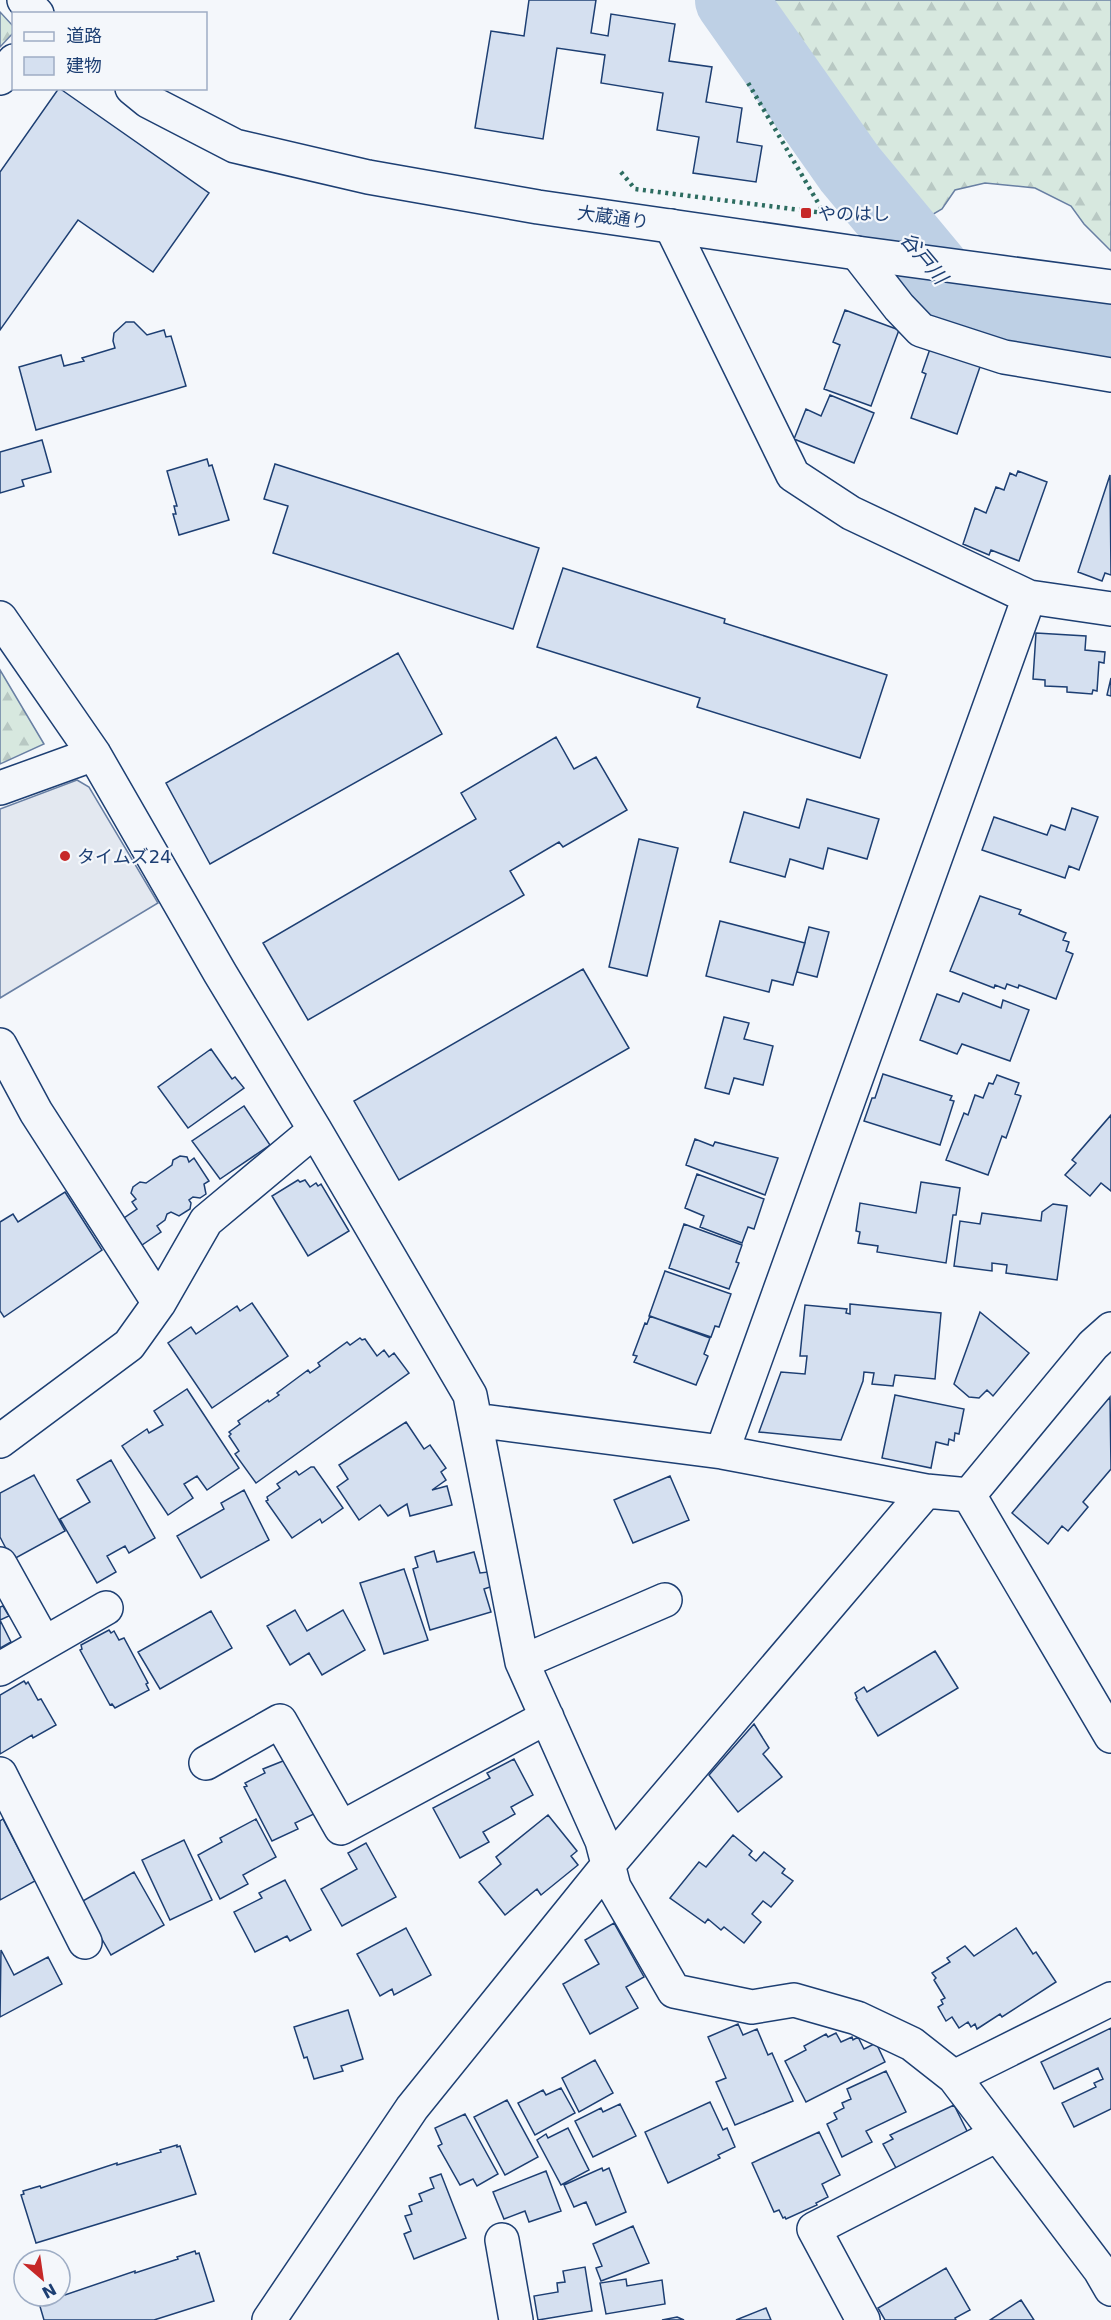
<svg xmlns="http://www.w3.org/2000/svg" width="1111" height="2320" font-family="'DejaVu Sans','Noto Sans JP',sans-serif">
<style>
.forest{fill:url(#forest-firs);stroke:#687fa3;stroke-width:1.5}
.parking{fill:#e3e8f0;stroke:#687fa3;stroke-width:1.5}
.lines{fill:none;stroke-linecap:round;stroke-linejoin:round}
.river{stroke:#bed0e5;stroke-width:72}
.building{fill:#d5e0f0;stroke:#1d3f73;stroke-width:1.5}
.street-casing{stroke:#1d3f73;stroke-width:36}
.secondary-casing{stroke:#1d3f73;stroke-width:36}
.street{stroke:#f4f7fb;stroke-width:33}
.secondary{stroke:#f4f7fb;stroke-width:33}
.hedge{stroke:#2c6c60;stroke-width:4.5;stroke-dasharray:3 4.5;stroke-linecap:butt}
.poi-dot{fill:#c62828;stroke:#f4f7fb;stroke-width:2}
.labels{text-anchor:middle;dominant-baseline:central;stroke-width:4.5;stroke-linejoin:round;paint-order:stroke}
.poi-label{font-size:18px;fill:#1d3f73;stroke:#f4f7fb;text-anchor:start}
.street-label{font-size:18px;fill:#1d3f73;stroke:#f4f7fb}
.water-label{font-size:20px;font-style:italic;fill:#1d3f73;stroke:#f4f7fb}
</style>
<defs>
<pattern id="forest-firs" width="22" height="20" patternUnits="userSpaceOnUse" patternTransform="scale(1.5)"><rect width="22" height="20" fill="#d7e8df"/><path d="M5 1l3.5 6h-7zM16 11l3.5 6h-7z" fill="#b8c8c3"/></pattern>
</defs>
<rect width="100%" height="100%" fill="#f4f7fb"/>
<path class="forest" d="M760,0H1111V251L1084,224L1071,206L1035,188L985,183L955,190L942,209L925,219L908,216L884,192L833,110L793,35Z
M0,12L13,26L14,32L0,47Z
M0,670L44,744L0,764Z"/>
<path class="parking" d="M77,780L89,787L158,903L0,998V809Z"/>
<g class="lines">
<path class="river" d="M731,0L850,169L963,305L990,319L1111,339"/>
</g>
<path class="building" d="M529,0H596L591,33L608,36L611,14L675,24L669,61L712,67L706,102L742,108L737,142L762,146L756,182L693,173L699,137L657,130L663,93L601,83L605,55L557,48L543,139L475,128L491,31L524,36Z
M59,88L209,193L153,272L78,220L0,330V172Z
M845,310L899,330L871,406L824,389L840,345L833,342Z
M126,322H134L147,335L164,330L166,337L171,336L186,386L36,430L19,367L61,355L64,366L84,361L82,358L115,348L113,341L114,333Z
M932,343L982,361L957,434L911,418L926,374L922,372Z
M830,395L874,413L854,463L794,439L806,409L821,416Z
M42,440L51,472L22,480L24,486L0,493V452Z
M207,459L209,466L212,465L229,520L179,535L173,514H176L174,506H177L167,471Z
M275,464L539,548L513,629L273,553L288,506L264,499Z
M1018,471L1047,482L1019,561L991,550L989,555L963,544L975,508L986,513L996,487L1004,490L1010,473L1016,476Z
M1110,475L1111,575L1105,573L1102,581L1078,572Z
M563,568L725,619L724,623L887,675L860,758L697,707L700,698L537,647Z
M1036,633L1086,636L1085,650L1105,652L1104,663L1099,662L1097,691L1093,690L1092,694L1067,692V687L1045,686V680L1033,679Z
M398,653L442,734L210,864L166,783Z
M1111,678V696L1107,695Z
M556,737L574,769L596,757L627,810L563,847L559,842L510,871L524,895L308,1020L263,943L476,819L461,793Z
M807,799L879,819L867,859L828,848L823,869L790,859L785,877L730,862L744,812L799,828Z
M1072,808L1098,817L1079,870L1069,866L1065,878L982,850L994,817L1047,835L1051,825L1065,830Z
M639,839L678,848L647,976L609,967Z
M980,896L1021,910L1019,914L1066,933L1063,940L1069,942L1066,951L1073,954L1056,999L1019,985L1018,988L1007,984L1005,989L995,985L994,988L950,971Z
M720,921L805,943L793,985L772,980L769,992L706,976Z
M809,927L829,932L817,977L797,972Z
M583,969L629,1048L399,1180L354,1101Z
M963,993L1001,1008L1003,1000L1029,1010L1010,1061L962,1044L957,1054L920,1040L937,994L959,1002Z
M724,1017L749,1023L744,1039L773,1046L763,1085L734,1078L729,1094L705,1088Z
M211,1049L232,1079L235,1077L244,1088L188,1128L158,1087Z
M883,1074L952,1096L950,1100L954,1101L940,1145L864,1121L872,1098H875Z
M997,1075L1019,1083L1015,1094L1021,1096L1006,1138L1002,1136L988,1175L946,1160L964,1113L968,1115L975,1095L983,1098L989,1083L993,1084Z
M244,1106L270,1145L220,1179L192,1141Z
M1111,1115V1191L1101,1183L1090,1196L1065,1175L1076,1163L1072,1160Z
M695,1139L713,1146L715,1142L778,1158L765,1195L686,1165Z
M180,1156L187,1157L189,1162L194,1158L209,1181L204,1184L206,1194L200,1198L193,1197L189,1200L191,1203L190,1209L179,1216L171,1212L167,1214L165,1220L157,1226L161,1232L142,1245L124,1218L137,1209L132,1202L136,1199L131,1193L133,1187L140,1182L146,1183L172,1165L173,1160Z
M697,1174L764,1199L754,1229L748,1227L742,1243L700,1227L704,1216L685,1208Z
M298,1180L300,1182L305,1180L310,1187L316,1183L318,1186L321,1184L349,1231L308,1256L272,1196Z
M921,1182L960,1188L956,1215H953L946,1263L877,1252L878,1246L858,1243L860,1232L856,1231L860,1203L916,1213Z
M65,1192L102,1250L4,1317L0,1311V1222L13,1214L18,1222Z
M1053,1204L1067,1206L1057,1280L1006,1273L1007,1265L992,1263V1271L954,1266L960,1221L980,1224L982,1213L1041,1221L1042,1212Z
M684,1224L742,1245L736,1262L739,1263L729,1289L669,1268Z
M665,1271L731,1294L719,1327L715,1326L711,1337L649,1316Z
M252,1303L288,1356L212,1408L168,1343L191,1327L196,1334L237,1306L240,1311Z
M850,1304L941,1313L935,1379L895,1375L893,1386L872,1384L874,1373L864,1372L863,1381L841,1440L759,1432L781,1372L805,1374L807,1356H800L805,1305L847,1309L846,1313L850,1314Z
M980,1312L1029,1353L993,1396L987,1390L979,1398L969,1397L954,1384Z
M650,1316L710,1338L704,1354L708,1356L696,1385L634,1362L637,1356L633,1355L645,1323L647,1324Z
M360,1338L362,1340L365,1339L377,1356L384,1350L389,1357L394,1353L409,1373L256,1483L235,1454L239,1451L229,1436L231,1434L229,1432L240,1424L238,1421L268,1400L269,1402L279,1395L277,1393L308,1370L310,1373L320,1366L318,1363L347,1342L350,1345Z
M187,1389L239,1468L207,1490L197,1476L184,1484L193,1498L168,1515L122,1446L147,1429L149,1433L163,1425L154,1411Z
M895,1395L964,1409L959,1434L955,1433L954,1441L949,1439L948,1445L936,1442L931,1468L882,1458Z
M1110,1397L1111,1469L1083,1502L1088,1507L1068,1531L1062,1526L1048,1544L1012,1513Z
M406,1422L424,1449L430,1445L446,1468L441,1472L446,1480L432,1490L447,1486L452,1505L410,1516L407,1504L388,1516L380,1505L359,1520L337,1487L348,1479L339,1465Z
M111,1460L155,1538L129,1553L125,1546L107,1556L116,1572L97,1583L60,1519L90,1502L77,1480Z
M311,1467H314L343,1508L322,1523L320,1519L292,1538L266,1501L268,1500L267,1497L280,1488L277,1484L296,1471L299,1475Z
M34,1475L65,1531L12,1560L0,1537V1493Z
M670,1476L689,1520L633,1543L614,1500Z
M244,1490L269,1540L201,1578L177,1536L224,1509L221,1503Z
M434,1551L437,1562L474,1552L480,1573L488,1572L493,1586L484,1589L491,1612L430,1630L413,1569L418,1567L415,1557Z
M404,1569L428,1640L384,1654L360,1583Z
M3,1606L9,1616L0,1620L11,1642L0,1648V1607Z
M295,1610L307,1631L343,1610L365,1650L322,1675L309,1653L290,1665L267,1626Z
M211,1611L232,1648L160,1689L138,1652Z
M109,1630L111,1633L114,1631L119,1640L124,1638L148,1683L146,1684L149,1690L115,1708L112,1704L110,1705L80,1650L82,1649L81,1645Z
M935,1651L958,1688L878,1736L856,1699L857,1698L855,1693L864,1687L867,1692Z
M24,1681L26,1684L28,1682L38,1700L41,1699L56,1725L33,1738L32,1735L0,1754V1695Z
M754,1724L769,1748L763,1754L782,1777L738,1812L709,1775Z
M288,1759L316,1813L295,1823L298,1829L272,1841L244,1787L247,1786L245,1783L265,1773L263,1769Z
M514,1759L533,1795L511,1807L515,1814L483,1832L489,1842L460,1858L433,1808L490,1778L487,1773Z
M548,1815L577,1851L571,1856L578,1865L541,1895L537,1889L505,1915L479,1882L501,1864L496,1857Z
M3,1819L35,1881L0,1900V1821Z
M256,1819L276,1857L243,1875L248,1884L220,1899L198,1855L222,1842L220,1838Z
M733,1835L752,1851L749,1855L756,1861L764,1852L785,1869L782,1873L793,1881L771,1907L763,1901L752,1914L761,1922L744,1943L724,1927L721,1930L708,1919L705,1923L670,1898L699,1862L706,1867Z
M184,1840L212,1900L170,1920L142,1860Z
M366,1843L396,1897L342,1926L321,1889L357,1869L348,1853Z
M134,1872L164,1925L111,1955L81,1902Z
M285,1880L311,1930L290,1941L287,1936L255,1952L234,1912L262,1898L259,1893Z
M614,1923L644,1977L626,1987L638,2008L590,2034L563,1984L599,1964L585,1940Z
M406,1928L431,1975L394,1995L392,1989L380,1996L357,1954Z
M1016,1928L1033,1954L1036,1952L1056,1982L1002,2017L1000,2014L977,2029L975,2024L971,2027L968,2022L959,2028L952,2017L946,2021L938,2007L943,2004L941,2000L945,1998L934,1980L936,1978L932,1973L950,1962L947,1958L965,1946L974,1956Z
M1,1950L14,1975L48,1957L62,1984L0,2017Z
M348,2010L363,2059L341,2066L343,2071L314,2079L307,2057L304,2058L294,2027Z
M738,2024L743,2035L757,2029L768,2055L772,2053L793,2101L735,2125L716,2082L726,2078L708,2037Z
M1111,2028V2109L1074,2127L1062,2103L1096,2087L1094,2083L1103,2079L1098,2068L1054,2089L1041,2062Z
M836,2033L841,2042L852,2037L853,2040L858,2037L864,2049L876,2043L885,2062L806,2102L785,2061L806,2050L804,2046L826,2034L828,2037Z
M595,2060L613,2093L579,2112L562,2078Z
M886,2071L906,2112L866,2131L872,2142L842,2157L827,2124L837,2119L834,2113L844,2108L842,2103L851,2099L847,2089Z
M561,2088L575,2113L535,2135L518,2103L543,2090L546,2095Z
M507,2100L538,2157L505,2175L474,2117Z
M710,2102L723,2130L727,2128L735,2147L718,2155L720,2158L668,2183L645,2132Z
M620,2104L636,2136L593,2157L575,2121L601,2108L603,2112Z
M954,2105L973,2143L901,2177L883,2144L893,2139L890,2135Z
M465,2114L498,2174L477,2186L473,2179L460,2185L438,2146L442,2144L435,2128Z
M568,2128L589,2170L561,2185L537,2140L546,2134L548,2138Z
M819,2132L840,2175L822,2184L828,2197L816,2203L817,2205L786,2219L785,2217L783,2218L779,2210L774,2212L752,2163Z
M177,2145V2147L180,2146L196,2194L36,2243L21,2195L24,2194L23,2191L40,2186L41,2188L117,2163V2165L161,2152L160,2150Z
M602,2168L603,2171L609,2168L626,2212L596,2225L586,2202L574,2207L564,2185Z
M546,2171L561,2211L529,2222L525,2211L504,2219L493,2192Z
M441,2174L466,2238L414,2259L404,2234L411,2231L405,2216L412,2214L409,2206L422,2201L419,2194L434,2188L430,2178Z
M633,2226L649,2263L601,2281L596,2268L602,2266L593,2244Z
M195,2251L196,2254L199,2253L214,2301L154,2320H44L39,2303L42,2302V2300L52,2296L59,2297L135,2271V2273L178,2259L177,2257Z
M585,2267L592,2311L538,2320L534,2296L558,2292L557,2283L565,2282L563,2271Z
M946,2268L970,2310L955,2318L956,2320H885L878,2308Z
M626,2279L627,2286L662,2280L665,2304L606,2314L600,2283Z
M1021,2300L1034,2320H990Z
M766,2308L771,2320H736Z
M677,2317L684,2320H662Z"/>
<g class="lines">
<g class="street-casing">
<path id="street" d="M0,78L14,61
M671,226L793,475L851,513L1029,597L1111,609
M857,253L899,307L921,330L1004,357L1111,375
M0,618L94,754L220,973L315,1130L470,1395L522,1662L602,1841L614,1887L674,1991L752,2007L794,2000L857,2018L912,2044L954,2077L1100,2270L1111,2289
M0,788L94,754
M0,1045L36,1112L159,1303
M475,1420L722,1452L926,1491L969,1495L1093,1345L1111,1329
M0,1441L129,1345L159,1303L206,1221L315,1130
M722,1452L1029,597
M969,1495L1111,1736
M0,1564L44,1643
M522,1662L665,1600
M0,1669L106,1608
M206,1763L280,1721L341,1828L547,1717
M0,1774L85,1942
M954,2077L1111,1999
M502,2240L516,2320
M269,2320L412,2108L608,1865L926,1491
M863,2320L814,2229L997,2135"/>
</g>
<g class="secondary-casing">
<path id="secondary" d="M24,0L37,14
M132,88L148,101L235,146L368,177L538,207L857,253L1111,287"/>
</g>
<use href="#street" class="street"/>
<use href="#secondary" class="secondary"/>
<path class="hedge" d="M621,172L635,189L824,213L747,81"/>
</g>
<g class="poi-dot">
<rect x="800" y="207" width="12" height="12" rx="3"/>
<circle cx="65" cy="856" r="6"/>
</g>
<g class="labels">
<g class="poi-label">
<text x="818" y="213">やのはし</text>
<text x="77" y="856">タイムズ24</text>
</g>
<g class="street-label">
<text transform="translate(613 217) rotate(8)">大蔵通り</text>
</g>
<g class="water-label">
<text transform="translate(924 258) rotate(50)">谷戸川</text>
</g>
</g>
<rect x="12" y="12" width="195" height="78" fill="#f4f7fb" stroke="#9eadc5" stroke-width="1.5"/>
<rect x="24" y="32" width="30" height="9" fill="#f4f7fb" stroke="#9eadc5" stroke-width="1.5"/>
<text x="66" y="42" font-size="18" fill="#1d3f73">道路</text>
<rect x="24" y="57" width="30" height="18" fill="#d5e0f0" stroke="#9eadc5" stroke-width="1.5"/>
<text x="66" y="72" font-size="18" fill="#1d3f73">建物</text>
<g transform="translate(42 2278) rotate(151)"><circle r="28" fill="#f4f7fb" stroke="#9eadc5" stroke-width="1.5"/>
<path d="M0-4.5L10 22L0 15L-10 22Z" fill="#c62828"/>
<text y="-9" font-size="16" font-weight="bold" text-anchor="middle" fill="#1d3f73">N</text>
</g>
</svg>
